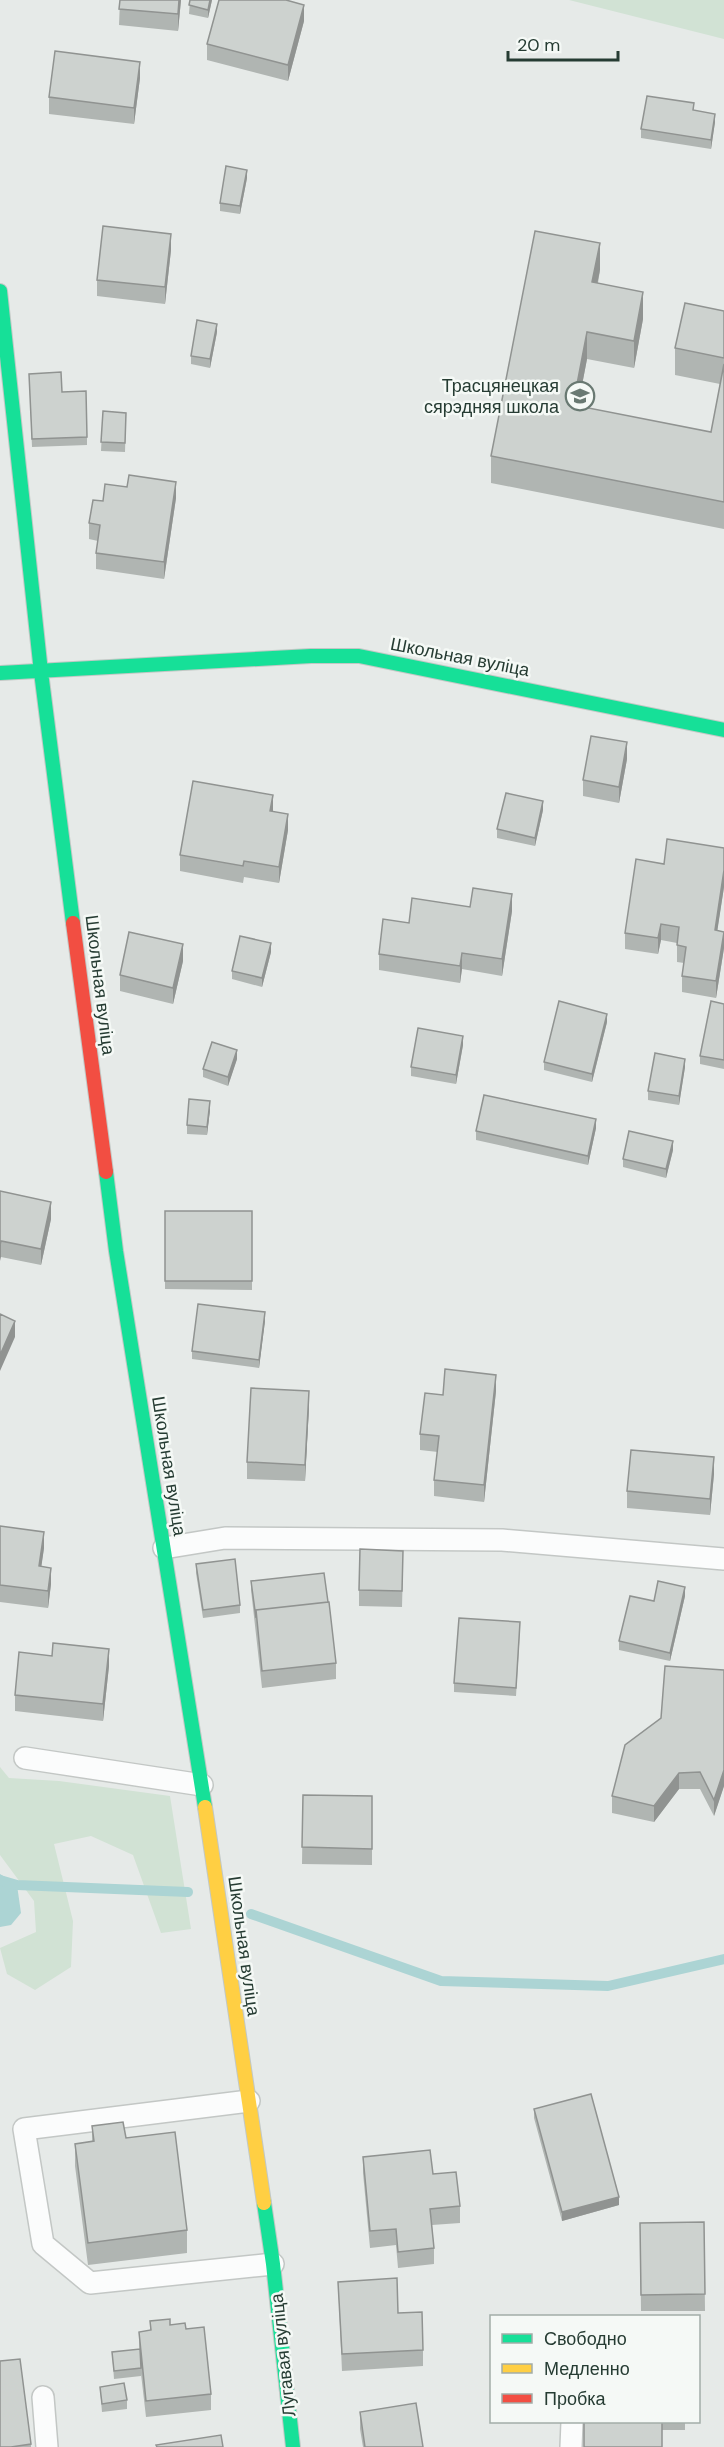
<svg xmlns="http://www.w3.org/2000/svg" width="724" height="2447" font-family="'DM Sans',sans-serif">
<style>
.green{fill:#d1e2d4}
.water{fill:#acd4d4}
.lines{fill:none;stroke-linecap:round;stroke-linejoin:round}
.stream{stroke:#acd4d4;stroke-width:10}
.lane-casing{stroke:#c3c7c5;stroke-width:24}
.fast-casing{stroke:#c2c8c5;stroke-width:16}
.slow-casing{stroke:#c2c8c5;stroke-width:16}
.jam-casing{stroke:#c2c8c5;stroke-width:16}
.lane{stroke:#fbfcfc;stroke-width:21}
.fast{stroke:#16e098;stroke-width:14}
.slow{stroke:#ffcf43;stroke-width:14}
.jam{stroke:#f24e42;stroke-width:14}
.wall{fill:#b0b5b2}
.shaded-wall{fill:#909391}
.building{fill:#cdd2cf;stroke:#909391;stroke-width:1.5}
.labels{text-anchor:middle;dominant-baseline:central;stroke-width:5;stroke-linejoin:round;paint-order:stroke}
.poi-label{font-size:18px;fill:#263c33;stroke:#f5f9f6;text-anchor:end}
.street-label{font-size:18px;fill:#263c33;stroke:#f5f9f6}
</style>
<rect width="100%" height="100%" fill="#e6eae8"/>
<path class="green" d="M569,0H724V39Z
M0,1767L9,1778L59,1781L170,1796L191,1929L161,1933L133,1855L91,1836L54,1844L73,1921L71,1967L35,1990L7,1974L0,1948L36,1932L34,1901L0,1855Z"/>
<path class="water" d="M0,1874L17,1885L21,1913L11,1925L0,1927Z"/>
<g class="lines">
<path class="stream" d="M0,1880L17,1885L188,1892
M251,1914L441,1981L608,1986L724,1959"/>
<g class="lane-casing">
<path id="lane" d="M164,1548L225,1538L502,1540L724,1559
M25,1758L202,1785
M249,2101L24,2129L43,2244L90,2283L273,2264
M43,2397L47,2447
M571,2447L572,2422"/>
</g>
<g class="fast-casing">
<path id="fast" d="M0,291L41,672L73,923
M0,673L311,656H359L724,730
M106,1172L116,1251L205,1807
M264,2203L273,2264L293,2447"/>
</g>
<g class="slow-casing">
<path id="slow" d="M205,1807L264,2203"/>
</g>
<g class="jam-casing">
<path id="jam" d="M73,923L106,1172"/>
</g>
<use href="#lane" class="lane"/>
<use href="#fast" class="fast"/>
<use href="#slow" class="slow"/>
<use href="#jam" class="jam"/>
</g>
<path class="wall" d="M120,0H181L178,31L119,25Z
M190,0H212L208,18L189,14Z
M304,21L288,81L207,60V44Z
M140,78L134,124L49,114V97Z
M715,122L711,149L641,138V129Z
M247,178L240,214L220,211V203Z
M171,250L165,304L97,296V280Z
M600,270L598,283L643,319L634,368L587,359L578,406L711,432L720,384L675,375V348L724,311V529L491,483V456Z
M217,332L210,368L191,364V356Z
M29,374L62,392L87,437V445L32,447Z
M103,411L126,413L125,452L101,451Z
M176,498L164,579L96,569V553L98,541L89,539V523L103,501Z
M627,759L619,803L583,796V780Z
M543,810L535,846L497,838V829Z
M273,811L288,830L279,883L244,877L243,883L180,871V855Z
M724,848V887L717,931L724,932V948L716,998L682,992V976L684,963L677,962V943L661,940L658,954L625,949V933L664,864Z
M470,907L512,911L502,976L462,969L460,983L379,970V954L409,923Z
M271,952L262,987L232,979V971Z
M183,961L173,1004L120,991V975Z
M724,1004V1069L700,1064V1056Z
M607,1022L592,1082L544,1070V1062Z
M463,1045L456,1084L411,1076V1067Z
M237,1059L228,1086L203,1077V1069Z
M685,1067L679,1105L648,1100V1091Z
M210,1110L207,1135L187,1134V1125Z
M596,1128L588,1165L476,1140V1131Z
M673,1150L666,1178L623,1167V1159Z
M0,1191L51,1219L41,1265L1,1257Z
M165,1211H252V1290L165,1289Z
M265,1321L259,1368L192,1359V1351Z
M496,1391L484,1502L434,1496V1480L438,1452L420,1450V1434L443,1395Z
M309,1407L305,1481L247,1479V1462Z
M714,1474L710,1515L627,1508V1491Z
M0,1526L44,1548L41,1567L51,1584L48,1608L0,1602Z
M196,1564L240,1605V1613L203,1618L196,1573Z
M403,1567L402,1607L359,1606V1590Z
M251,1581L336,1663V1679L262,1688L251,1590Z
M685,1596L670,1661L619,1650V1641L654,1601Z
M520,1630L516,1696L454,1692V1683Z
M52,1656L109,1666L103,1721L15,1711V1695Z
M724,1670V1786L714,1816L700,1789H679L654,1822L612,1813V1796L661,1718Z
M303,1795L372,1796V1865L302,1864Z
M534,2109L619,2205L562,2221L534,2118Z
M92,2126L126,2138L187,2230V2253L88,2265L75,2166V2144L92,2142Z
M363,2157L433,2174L460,2206V2223L432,2225L434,2248V2264L398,2268L396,2245L370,2248L363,2173Z
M704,2222L705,2311H641L640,2223Z
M338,2282L398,2313L423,2350V2366L342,2371Z
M150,2321L170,2325L186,2329L211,2394V2410L146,2417L141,2374V2376L114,2379L112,2352L139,2350V2332L150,2331Z
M100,2387L127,2400V2409L102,2412Z
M360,2412L423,2447H363L360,2429Z
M584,2421H685V2430H662Z
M31,2444V2447H0Z"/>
<path class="shaded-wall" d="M179,0H181L178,31V14Z
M210,0H212L208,18V10Z
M304,5V21L288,81V65Z
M140,62V78L134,124V108Z
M715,114V122L711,149V140Z
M247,170V178L240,214V206Z
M171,234V250L165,304V287Z
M600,243V270L592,309V282Z
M643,292V319L634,368V341Z
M217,324V332L210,368V359Z
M587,332V359L573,432V405Z
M176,482V498L164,579V562Z
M627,742V759L619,803V787Z
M273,795V811H270Z
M543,801V810L535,846V838Z
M288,814V830L279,883V867Z
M724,870V887L715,946V930Z
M512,894V911L502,976V959Z
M661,924V940L658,954V938Z
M724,932V948L716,998V981Z
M271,943V952L262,987V978Z
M183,944V961L173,1004V988Z
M462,953V969L460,983V966Z
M607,1014V1022L592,1082V1074Z
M463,1036V1045L456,1084V1075Z
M237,1050V1059L228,1086V1077Z
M685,1059V1067L679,1105V1096Z
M210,1101V1110L207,1135V1127Z
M596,1119V1128L588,1165V1156Z
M673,1141V1150L666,1178V1169Z
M51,1202V1219L41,1265V1249Z
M1,1241V1257L0,1261V1245Z
M265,1312V1321L259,1368V1360Z
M15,1321V1337L0,1371V1355Z
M496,1375V1391L484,1502V1485Z
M309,1391V1407L305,1481V1465Z
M714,1457V1474L710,1515V1499Z
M44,1532V1548L39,1583V1566Z
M51,1568V1584L48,1608V1591Z
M685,1587V1596L670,1661V1653Z
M109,1649V1666L103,1721V1704Z
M724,1770V1786L714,1816V1800Z
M679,1773V1789L654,1822V1806Z
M619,2197V2205L562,2221V2212Z"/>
<path class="building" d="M120,0H179L178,14L119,9Z
M190,0H210L208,10L189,5Z
M219,0H286L304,5L288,65L207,44Z
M55,51L140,62L134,108L49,97Z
M647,96L694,103L693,110L715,114L711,140L641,129Z
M226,166L247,170L240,206L220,203Z
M103,226L171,234L165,287L97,280Z
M535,231L600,243L592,282L643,292L634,341L587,332L573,405L711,432L724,364V502L491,456Z
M685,303L724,311V358L675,348Z
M197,320L217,324L210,359L191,356Z
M61,372L62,392L86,391L87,437L32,439L29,374Z
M103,411L126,413L125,443L101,442Z
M129,475L176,482L164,562L96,553L100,525L89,523L93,500L103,501L105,484L127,487Z
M591,736L627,742L619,787L583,780Z
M193,781L273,795L270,811L288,814L279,867L244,861L243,866L180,855Z
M506,793L543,801L535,838L497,829Z
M667,839L724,848V870L715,930L724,932L716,981L682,976L686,947L677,945L679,927L661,924L658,938L625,933L636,859L664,864Z
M473,888L512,894L502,959L462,953L460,966L379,954L383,919L409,923L412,898L470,907Z
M129,932L183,944L173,988L120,975Z
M240,936L271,943L262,978L232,971Z
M559,1001L607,1014L592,1074L544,1062Z
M711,1001L724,1004V1060L700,1056Z
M418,1028L463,1036L456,1075L411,1067Z
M212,1042L237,1050L228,1077L203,1069Z
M655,1053L685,1059L679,1096L648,1091Z
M484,1095L596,1119L588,1156L476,1131Z
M189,1099L210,1101L207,1127L187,1125Z
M629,1131L673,1141L666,1169L623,1159Z
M0,1191L51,1202L41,1249L1,1241L0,1245Z
M165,1211H252V1281H165Z
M198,1304L265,1312L259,1360L192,1351Z
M0,1314L15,1321L0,1355Z
M445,1369L496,1375L484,1485L434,1480L439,1436L420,1434L425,1393L443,1395Z
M251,1388L309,1391L305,1465L247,1462Z
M631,1450L714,1457L710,1499L627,1491Z
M0,1526L44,1532L39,1566L51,1568L48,1591L0,1585Z
M360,1549L403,1551L402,1591L359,1590Z
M235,1559L240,1605L203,1610L196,1564Z
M324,1573L328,1602L256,1610V1618L251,1581Z
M658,1581L685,1587L670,1653L619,1641L630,1596L654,1601Z
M329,1602L336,1663L262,1671L256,1610Z
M459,1618L520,1622L516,1688L454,1683Z
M53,1643L109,1649L103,1704L15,1695L19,1652L52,1656Z
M665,1666L724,1670V1770L714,1800L700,1772L679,1773L654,1806L612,1796L625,1745L661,1718Z
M303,1795L372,1796V1849L302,1847Z
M591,2094L619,2197L562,2212L534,2109Z
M123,2122L126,2138L175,2132L187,2230L88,2243L75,2144L94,2141L92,2126Z
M430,2150L433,2174L456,2172L460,2206L430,2209L434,2248L398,2252L396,2229L370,2231L363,2157Z
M704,2222L705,2294L641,2295L640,2223Z
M397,2278L398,2313L422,2312L423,2350L342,2354L338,2282Z
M170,2319V2325L185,2323L186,2329L204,2327L211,2394L146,2401L139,2332L151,2330L150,2321Z
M140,2349L141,2368L114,2371L112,2352Z
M20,2359L31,2444L11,2447H0V2361Z
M124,2383L127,2400L102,2404L100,2387Z
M416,2403L423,2447H365L360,2412Z
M584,2421H662V2447H584Z
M221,2435L223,2447H157L156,2445Z"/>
<defs>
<g id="school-ring" transform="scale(1.5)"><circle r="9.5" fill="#f5f9f6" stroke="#697972" stroke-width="1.5"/><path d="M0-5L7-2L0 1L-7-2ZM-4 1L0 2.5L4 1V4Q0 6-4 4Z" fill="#697972"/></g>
</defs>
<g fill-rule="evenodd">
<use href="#school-ring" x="580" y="396"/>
</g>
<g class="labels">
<g class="poi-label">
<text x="559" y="386">Трасцянецкая<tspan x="559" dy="21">сярэдняя школа</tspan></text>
</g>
<g class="street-label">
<text transform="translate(460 657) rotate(11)">Школьная вуліца</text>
<text transform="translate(100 985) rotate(83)">Школьная вуліца</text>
<text transform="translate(169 1466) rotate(81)">Школьная вуліца</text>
<text transform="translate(244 1946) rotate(82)">Школьная вуліца</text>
<text transform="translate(283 2355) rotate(-96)">Лугавая вуліца</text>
</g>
</g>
<rect x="490" y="2315" width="210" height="108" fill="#f5f9f6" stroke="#a2ada8" stroke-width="1.5"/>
<rect x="502" y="2334" width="30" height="9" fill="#16e098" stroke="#a2ada8" stroke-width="1.5"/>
<text x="544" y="2345" font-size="18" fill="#263c33">Свободно</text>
<rect x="502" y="2364" width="30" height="9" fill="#ffcf43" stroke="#a2ada8" stroke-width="1.5"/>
<text x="544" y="2375" font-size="18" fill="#263c33">Медленно</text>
<rect x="502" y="2394" width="30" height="9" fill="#f24e42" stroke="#a2ada8" stroke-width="1.5"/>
<text x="544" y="2405" font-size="18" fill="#263c33">Пробка</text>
<path d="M508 51v9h110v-9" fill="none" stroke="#263c33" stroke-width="3"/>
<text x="517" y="51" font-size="18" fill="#263c33" stroke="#f5f9f6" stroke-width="4.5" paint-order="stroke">20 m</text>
</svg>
